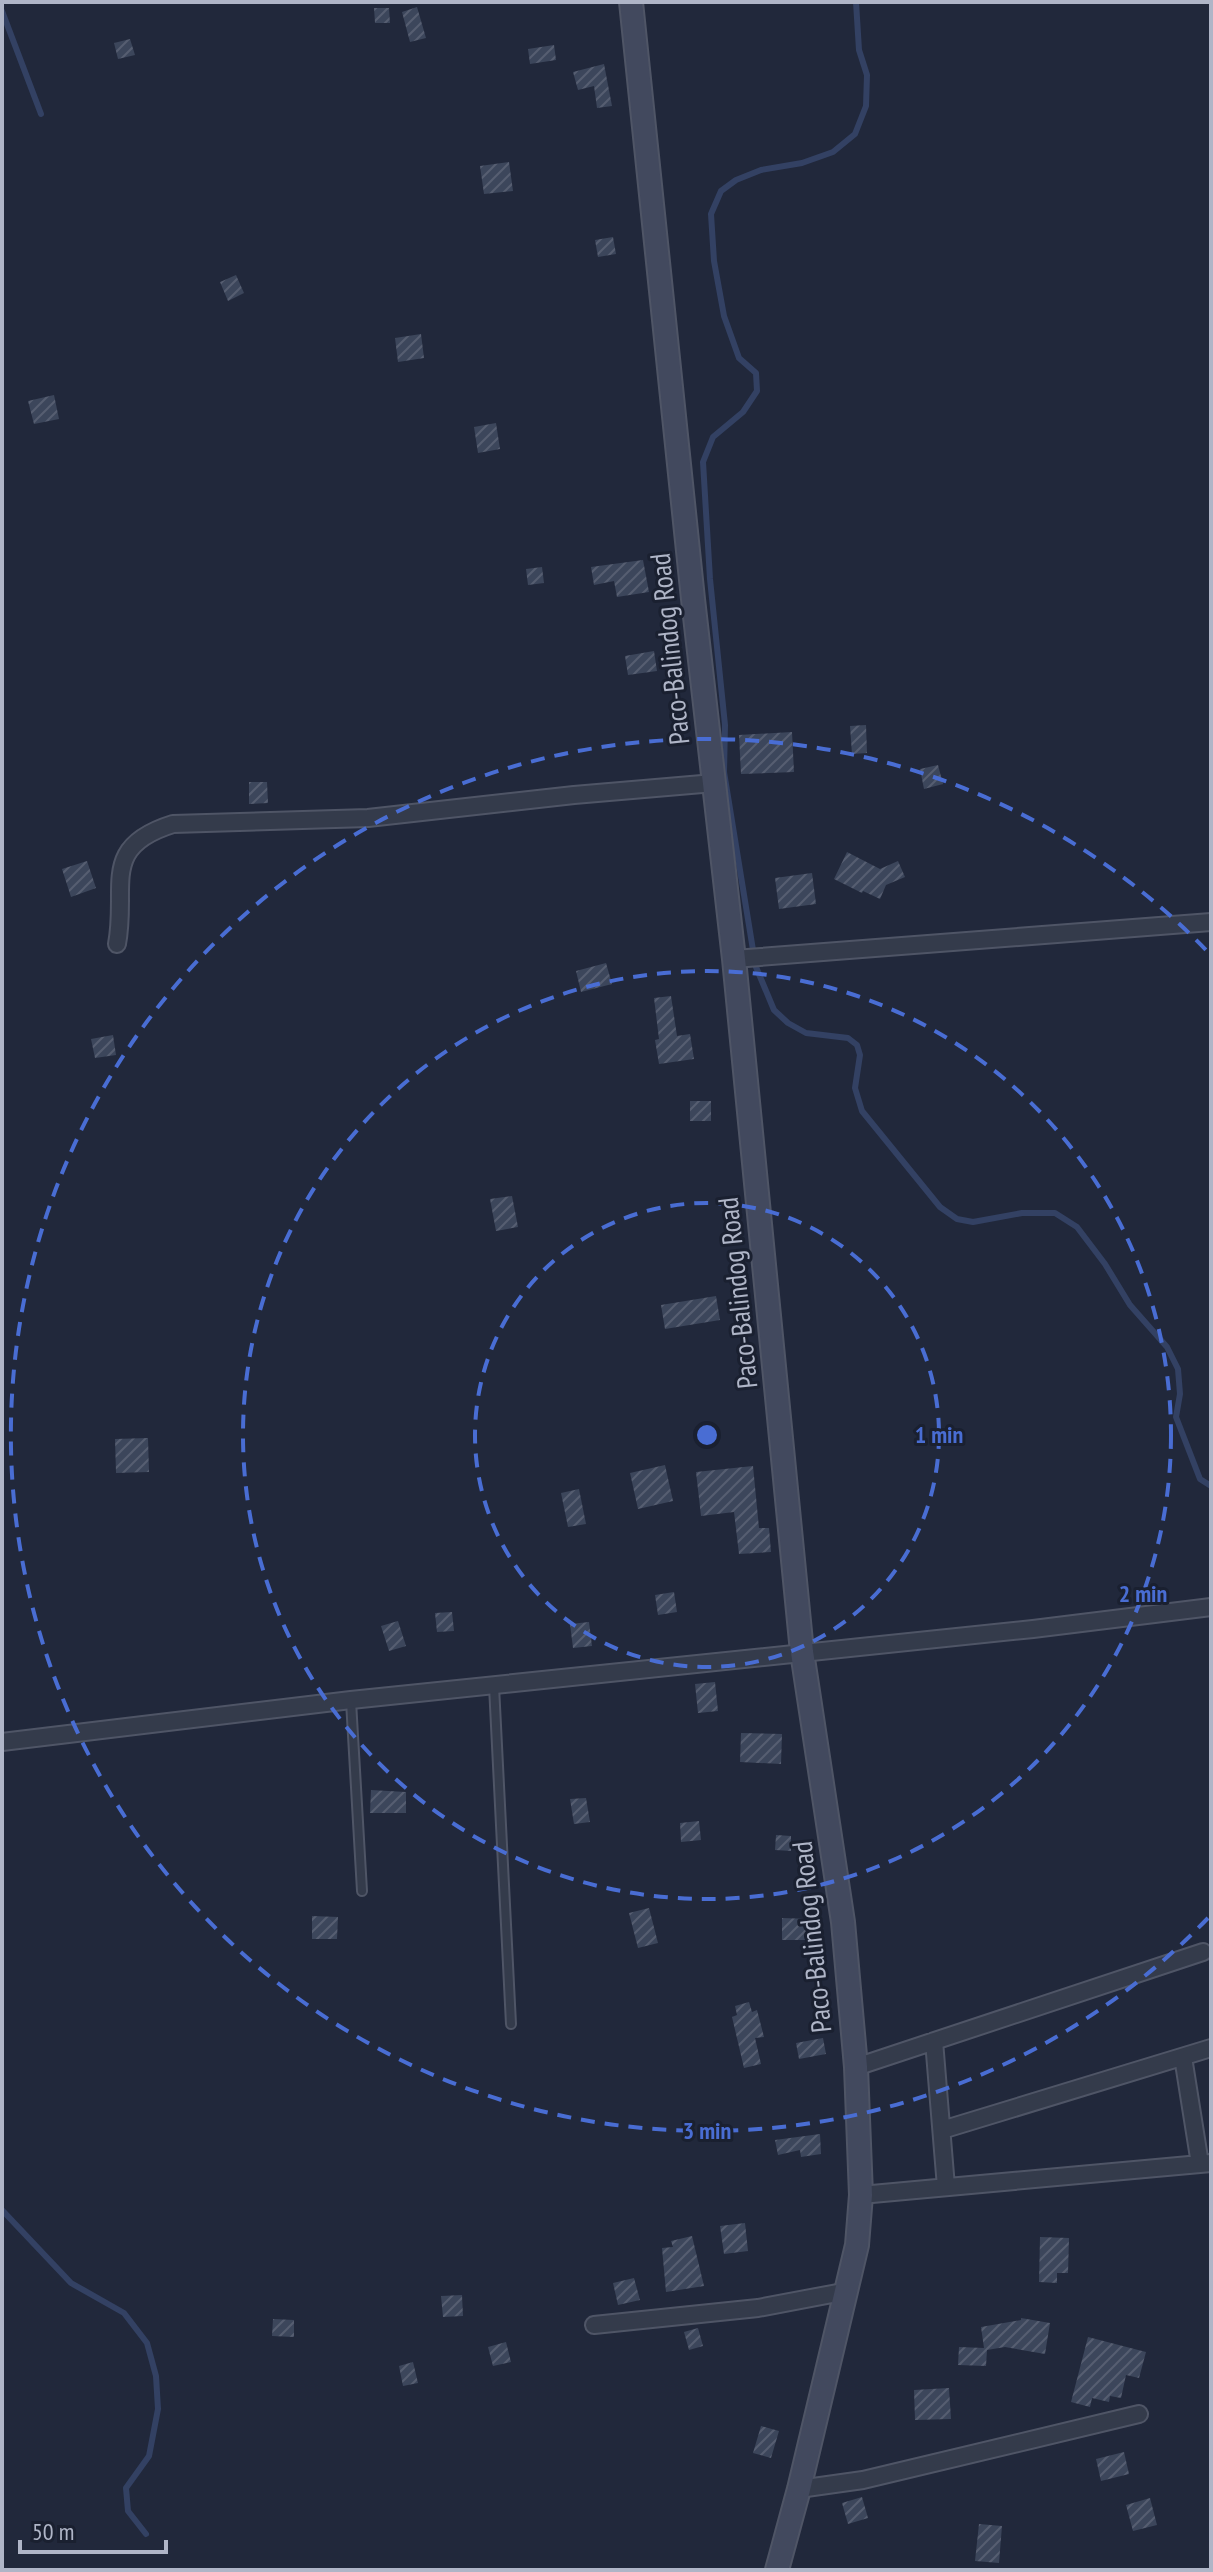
<svg xmlns="http://www.w3.org/2000/svg" width="1213" height="2572" font-family="'PT Sans Narrow',sans-serif">
<style>
.lines{fill:none;stroke-linecap:round;stroke-linejoin:round}
.stream{stroke:#334163;stroke-width:6}
.building{fill:url(#building-hatch)}
.lane-casing{stroke:#4f5566;stroke-width:12}
.street-casing{stroke:#4f5566;stroke-width:20}
.secondary-casing{stroke:#4f5566;stroke-width:26}
.lane{stroke:#343b4b;stroke-width:8}
.street{stroke:#343b4b;stroke-width:16}
.secondary{stroke:#42495e;stroke-width:22}
.ring{fill:none;stroke:#496dd3;stroke-width:4;stroke-dasharray:14 10}
.labels{text-anchor:middle;dominant-baseline:central;stroke-width:6;stroke-linejoin:round;paint-order:stroke}
.street-label{font-size:28px;fill:#afb5c7;stroke:#1a2030}
.centre{fill:#496dd3;stroke:#1a2030;stroke-width:4}
.ring-label{font-size:24px;text-anchor:middle;font-weight:bold;fill:#496dd3;stroke:#1a2030;stroke-width:6;stroke-linejoin:round;paint-order:stroke}
</style>
<defs>
<pattern id="building-hatch" width="6" height="6" patternUnits="userSpaceOnUse" patternTransform="scale(2)"><rect width="6" height="6" fill="#3c465b"/><path d="M-1 1l2-2M0 6l6-6M5 7l2-2" fill="none" stroke="#565e71"/></pattern>
</defs>
<rect width="100%" height="100%" fill="#21283b"/>
<g class="lines">
<path class="stream" d="M2,11L41,114
M753,950L724,772L725,725L710,579L703,462L713,437L743,412L757,391L756,373L739,358L724,316L714,261L711,214L721,191L736,180L761,170L802,163L833,152L855,134L866,106L867,75L859,50L856,2
M756,967L774,1010L788,1023L806,1033L848,1038L857,1045L860,1055L855,1088L862,1111L940,1207L957,1219L973,1222L1022,1213H1055L1077,1227L1105,1264L1130,1305L1167,1347L1178,1369L1180,1394L1176,1417L1200,1479L1211,1486
M2,2210L71,2283L124,2313L147,2343L156,2376L158,2409L149,2456L126,2488L128,2511L146,2534"/>
</g>
<path class="building" d="M417,7L426,38L410,42L402,12Z
M374,8H389L390,23H375Z
M130,39L135,55L118,59L114,43Z
M554,45L556,60L530,64L528,49Z
M604,64L612,106L597,108L594,86L578,90L573,72Z
M509,162L513,191L484,194L480,166Z
M613,237L616,254L598,257L595,240Z
M236,275L244,293L228,301L220,282Z
M421,334L424,358L398,362L395,338Z
M54,395L59,419L34,424L28,401Z
M496,423L500,449L478,453L474,427Z
M643,560L649,592L617,597L614,581L594,585L591,567Z
M542,567L544,583L528,585L526,569Z
M654,651L657,671L628,675L625,656Z
M866,725L867,753L852,754L850,726Z
M792,732L794,772L741,774L739,735Z
M938,765L943,784L924,789L920,769Z
M249,782H267L268,803L249,804Z
M847,852L880,869L898,861L905,877L886,885L880,899L863,891L862,893L834,879Z
M87,861L96,888L71,897L62,869Z
M812,873L816,904L779,909L775,878Z
M606,963L612,984L581,992L576,971Z
M671,996L677,1036L690,1034L694,1059L659,1064L655,1040L659,1039L654,998Z
M113,1035L116,1055L95,1058L91,1039Z
M690,1101H711V1121H690Z
M512,1196L518,1227L496,1231L490,1199Z
M716,1296L720,1320L665,1329L661,1305Z
M148,1438L149,1472L116,1473L115,1439Z
M665,1465L673,1501L638,1509L630,1473Z
M753,1466L759,1528H769L771,1552L739,1554L734,1512L701,1516L696,1472Z
M579,1489L586,1524L568,1527L561,1493Z
M674,1592L677,1612L658,1615L655,1595Z
M452,1612L454,1631L437,1632L435,1613Z
M398,1621L406,1646L389,1651L381,1626Z
M589,1622L592,1646L573,1648L570,1624Z
M715,1682L718,1711L698,1713L695,1684Z
M741,1733L782,1734L781,1764L740,1762Z
M371,1790L406,1792V1813H370Z
M586,1798L590,1822L574,1824L570,1799Z
M699,1821L701,1840L681,1842L680,1823Z
M776,1835L791,1836V1851L775,1850Z
M649,1908L658,1943L638,1948L629,1913Z
M312,1916L338,1917L337,1939H312Z
M782,1918L811,1919V1940H782Z
M749,2002L752,2012L757,2010L764,2037L755,2038L761,2064L744,2068L732,2017L737,2015L735,2006Z
M823,2038L826,2054L799,2059L796,2043Z
M820,2134L821,2154L801,2157L800,2150L778,2155L775,2140Z
M745,2223L748,2251L724,2254L720,2226Z
M692,2236L704,2286L666,2292L662,2248L673,2247L671,2241Z
M1040,2237L1069,2238L1068,2273H1057V2283L1039,2282Z
M634,2278L640,2300L618,2305L613,2283Z
M462,2295L463,2316L443,2317L441,2296Z
M1021,2318L1050,2323L1045,2354L1005,2347L987,2350L986,2366L958,2365L959,2347L984,2348L981,2327L1021,2320Z
M273,2319L294,2320V2337L272,2336Z
M698,2328L703,2346L689,2350L684,2332Z
M1088,2337L1146,2352L1139,2378L1126,2375L1121,2398L1110,2396L1109,2402L1092,2398L1090,2407L1071,2402Z
M506,2342L511,2362L493,2366L488,2347Z
M413,2362L418,2383L403,2386L399,2366Z
M949,2388L951,2419L915,2420L914,2390Z
M761,2426L779,2431L771,2458L753,2453Z
M1124,2452L1129,2474L1101,2481L1096,2459Z
M862,2497L868,2518L848,2524L842,2503Z
M1150,2498L1157,2525L1133,2531L1126,2505Z
M979,2524L1002,2526L999,2563L975,2561Z"/>
<g class="lines">
<g class="lane-casing">
<path id="lane" d="M494,1686L511,2024
M351,1701L362,1891"/>
</g>
<g class="street-casing">
<path id="street" d="M117,944C128,886 99,847 173,824L368,818L574,795L714,783
M734,959L1211,922
M2,1742L351,1700L1033,1629L1211,1607
M934,2041L946,2187
M1183,2057L1200,2164
M856,2067L1203,1952
M942,2130L1211,2048
M861,2195L1211,2163
M594,2325L758,2308L848,2291
M799,2489L863,2480L1139,2414"/>
</g>
<g class="secondary-casing">
<path id="secondary" d="M631,2L693,599L734,959L802,1652L843,1922L856,2067L861,2195L857,2245L799,2489L777,2570"/>
</g>
<use href="#lane" class="lane"/>
<use href="#street" class="street"/>
<use href="#secondary" class="secondary"/>
</g>
<g class="ring">
<circle cx="707" cy="1435" r="232"/>
<circle cx="707" cy="1435" r="464"/>
<path d="M1208 1918A696 696 0 1 1 1208 952"/>
</g>
<g class="labels">
<g class="street-label">
<text transform="translate(669 649) rotate(-96)">Paco-Balindog Road</text>
<text transform="translate(737 1293) rotate(-96)">Paco-Balindog Road</text>
<text transform="translate(811 1937) rotate(-96)">Paco-Balindog Road</text>
</g>
</g>
<circle cx="707" cy="1435" r="12" class="centre"/>
<g class="ring-label">
<text x="939" y="1443">1 min</text>
<text x="1143" y="1602">2 min</text>
<text x="707" y="2139">3 min</text>
</g>
<rect width="1213" height="2572" fill="none" stroke="#afb5c7" stroke-width="8"/>
<path d="M20 2540v12h146v-12" fill="none" stroke="#afb5c7" stroke-width="4"/>
<text x="32" y="2540" font-size="24" fill="#afb5c7" stroke="#1a2030" stroke-width="6" paint-order="stroke">50 m</text>
</svg>
